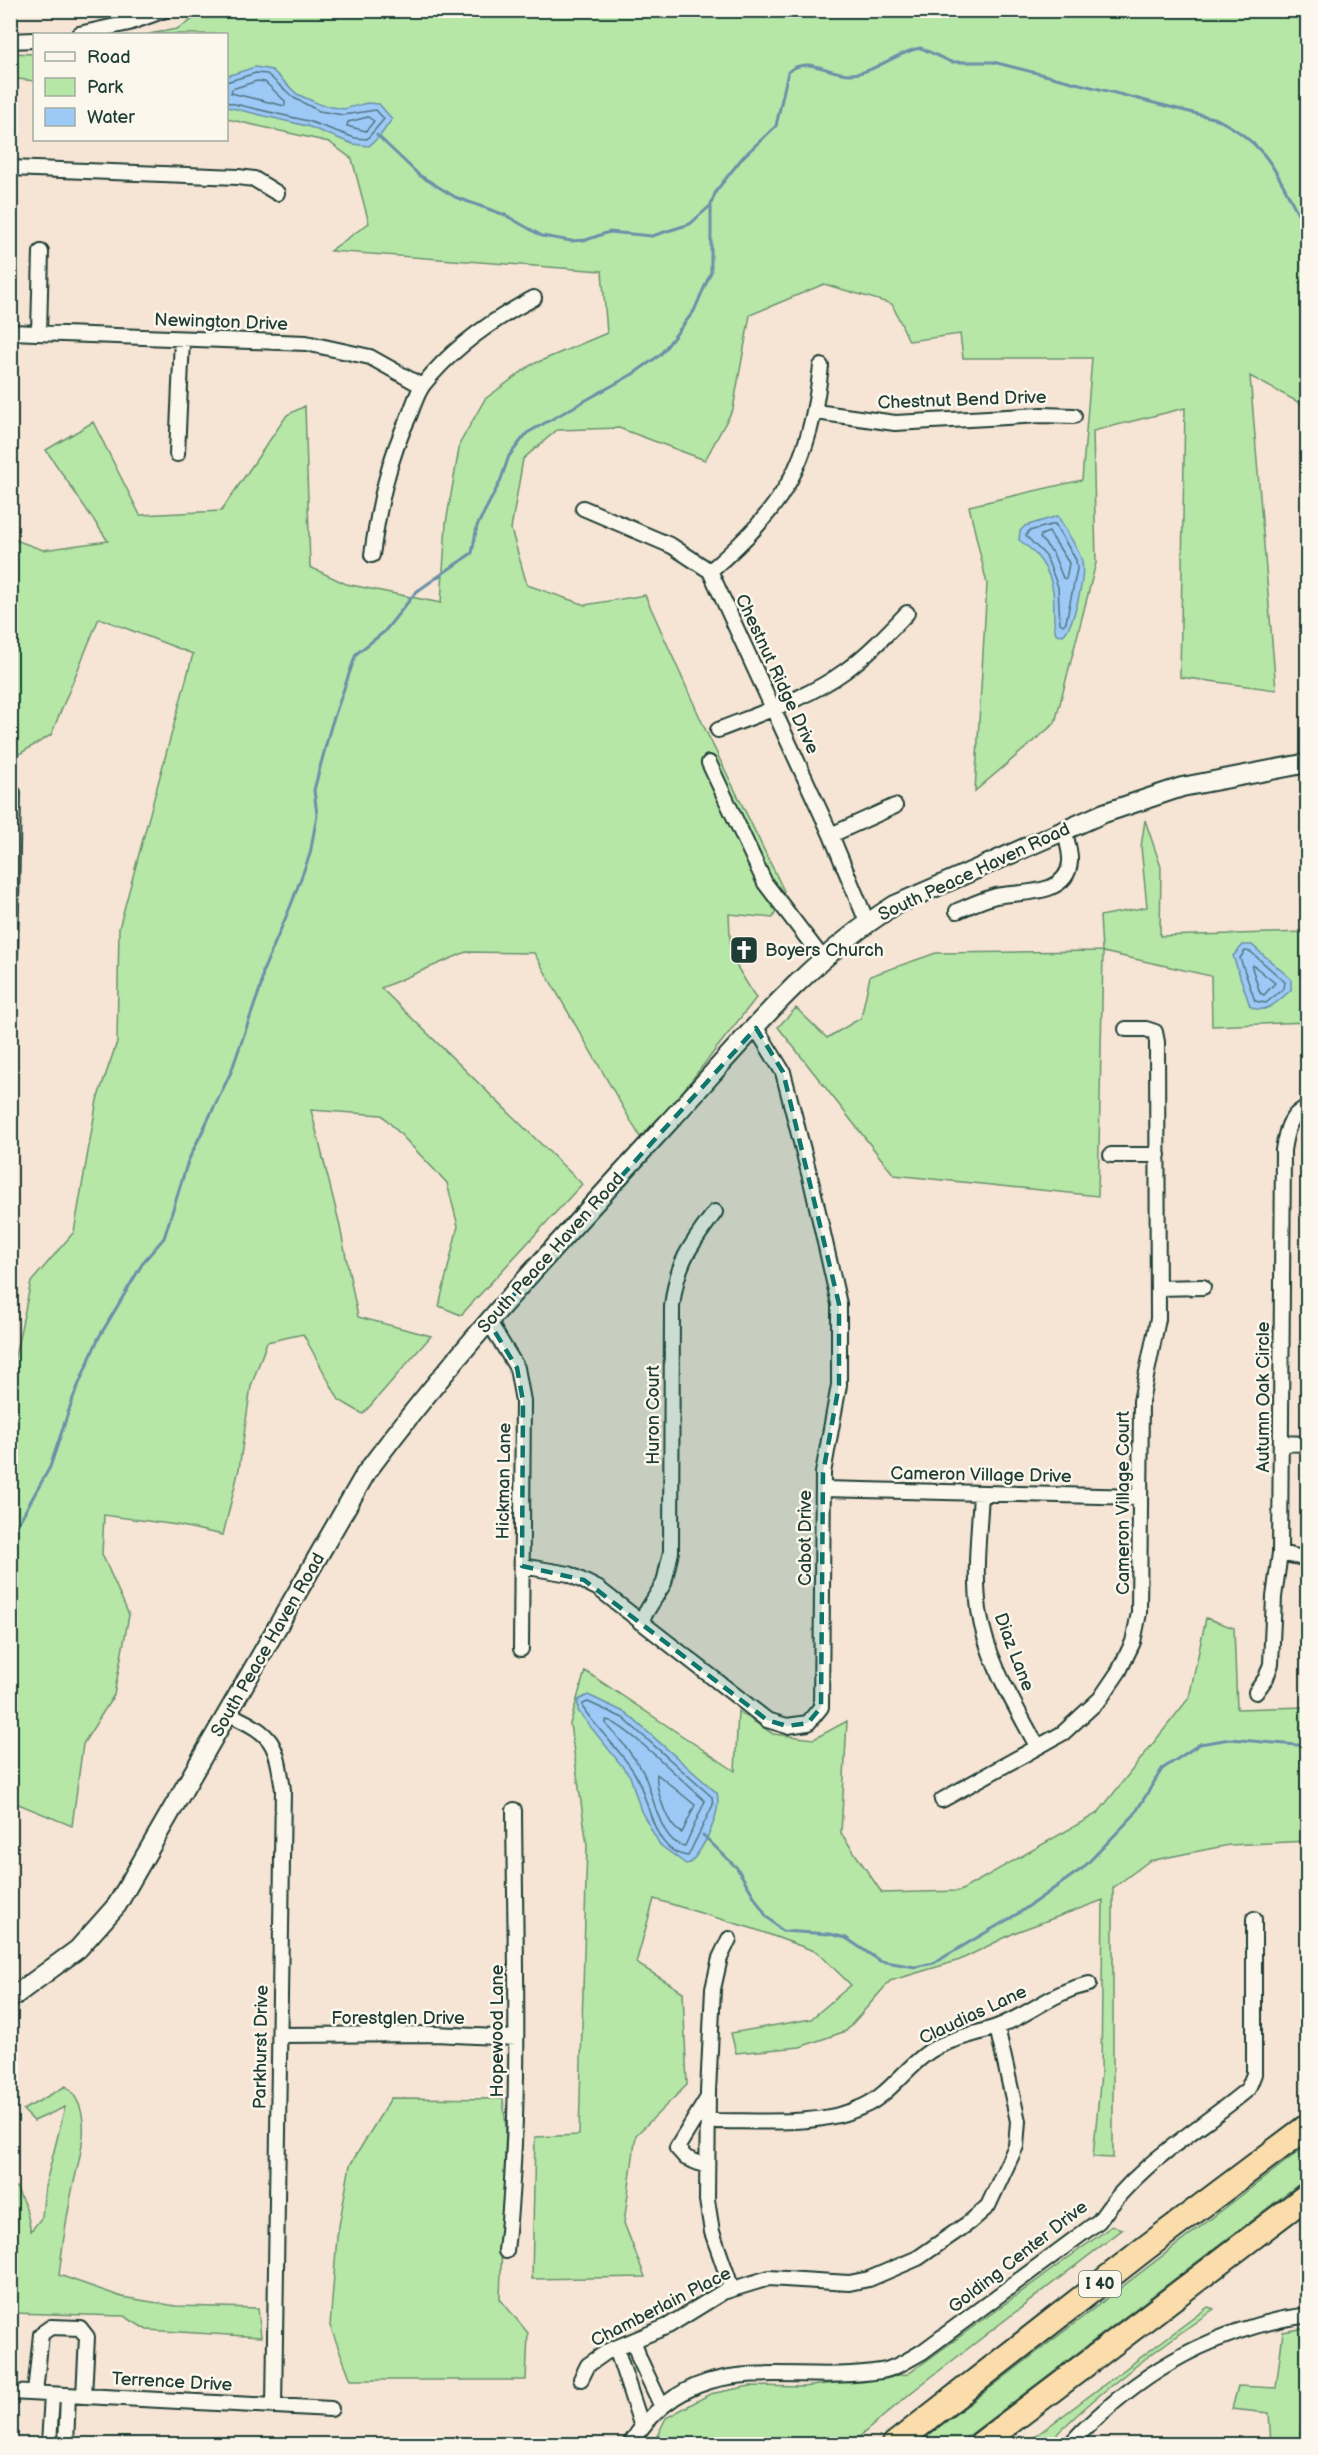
<svg xmlns="http://www.w3.org/2000/svg" width="1318" height="2455" font-family="'Balsamiq Sans',sans-serif">
<style>
.green{fill:#b6e7a7;stroke:#6a926e;stroke-width:1.5}
.water{fill:#9cc9f6;stroke:#6a91a8;stroke-width:1.5}
.lines{fill:none;stroke-linecap:round;stroke-linejoin:round}
.shore{stroke:#517582;stroke-width:1.5}
.stream{stroke:#6a91a8;stroke-width:3}
.minor-casing{stroke:#1f3d34;stroke-width:18}
.secondary-casing{stroke:#1f3d34;stroke-width:22}
.motorway-casing{stroke:#1f3d34;stroke-width:28}
.minor{stroke:#fbf7ec;stroke-width:14}
.secondary{stroke:#fbf7ec;stroke-width:18}
.motorway{stroke:#faddab;stroke-width:24}
.marked{fill:#0f766e;fill-opacity:0.2;stroke:#0f766e;stroke-width:4.5;stroke-dasharray:12 8;stroke-linejoin:round}
.labels{text-anchor:middle;dominant-baseline:central;stroke-width:5;stroke-linejoin:round;paint-order:stroke}
.shield{fill:#fbf7ec;stroke:#61756b;stroke-width:1.5}
.shield-label{font-size:16px;font-weight:bold;fill:#1f3d34}
.street-label{font-size:18px;fill:#1f3d34;stroke:#fbf7ec}
.poi-label{font-size:18px;fill:#1f3d34;stroke:#fbf7ec;text-anchor:start}
</style>
<rect width="100%" height="100%" fill="#f6e4d4"/>
<filter id="ink" filterUnits="userSpaceOnUse"><feTurbulence type="fractalNoise" baseFrequency=".0167" numOctaves="2"/><feDisplacementMap in="SourceGraphic" scale="12" xChannelSelector="R" yChannelSelector="G"/><feConvolveMatrix kernelMatrix="1 2 1 2 8 2 1 2 1" color-interpolation-filters="sRGB"/></filter>
<g filter="url(#ink)">
<path class="green" d="M206,11H1307V407L1250,376L1276,690L1180,677L1185,408L1093,431L1096,563L1055,723L975,791L987,584L969,506L1082,480L1092,358H963L960,334L909,341L892,304L824,284L750,315L733,409L705,460L619,428L557,430L523,459L511,529L527,585L585,605L645,595L706,731L784,891L773,918L729,914L731,957L756,998L643,1142L534,953L466,952L381,988L582,1184L461,1315L439,1306L458,1226L447,1183L382,1115L311,1110L339,1222L358,1317L431,1336L363,1414L339,1400L303,1334L267,1342L251,1386L239,1469L223,1535L177,1525L104,1515L102,1554L129,1615L114,1695L83,1744L72,1826L11,1801V1375L31,1282L74,1232L97,1100L117,1042L119,928L193,654L99,618L51,735L11,759L10,538L43,550L108,541L46,450L93,422L140,515L221,511L287,415L305,406L310,567L346,584L441,603L446,523L460,443L485,399L531,365L607,333L602,271L330,251L369,223L352,159L329,142L227,119L226,34H149L177,29Z
M10,53L34,54V81L11,78Z
M1145,820L1161,867L1160,936L1307,932V1022L1212,1026L1211,976L1103,952L1098,1196L894,1175L778,1027L796,1008L827,1038L861,1018L870,976L936,953L1102,951L1100,916L1147,907L1141,847Z
M1206,1618L1234,1628L1237,1709L1307,1707V1841L1229,1845L1149,1861L1113,1888V2158L1093,2157L1101,2074L1103,1900L1016,1932L960,1960L890,1981L846,2031L800,2047L736,2053L731,2033L811,2019L851,1985L817,1952L754,1929L654,1899L636,1963L683,1992L687,2085L636,2135L624,2223L645,2277L532,2279L535,2137L579,2135L587,1845L570,1724L585,1671L735,1771L738,1711L773,1734L814,1739L847,1721L841,1833L882,1893L960,1891L1098,1813L1189,1698Z
M66,2086C98,2115 77,2162 71,2196C66,2222 62,2249 59,2275L122,2297L176,2306L258,2308L261,2337L147,2330L124,2316L11,2313V2187H16L26,2208L31,2231L42,2217L45,2187L65,2107L34,2121L23,2110Z
M391,2098L503,2099L506,2128L500,2299L528,2333L526,2380H351L330,2326L337,2237L350,2165Z
M1307,2145V2178L958,2444H917Z
M1112,2226L1123,2229L913,2391L851,2444H653L666,2418L710,2394L750,2386L803,2387L908,2374Z
M1208,2307L1214,2309C1156,2350 1096,2393 1047,2444H1025Z
M1307,2328L1308,2384L1300,2433L1307,2444H1271L1269,2413L1232,2409L1238,2386L1276,2388L1283,2332Z"/>
<path class="water" d="M255,67L272,70L297,94L321,105L344,109L367,103L379,104L392,119L380,136L369,146L353,144L307,126L227,107V76Z
M1058,516C1065,530 1076,544 1081,558C1087,573 1074,626 1063,635L1056,634C1052,620 1055,606 1053,591C1050,570 1037,552 1019,540L1020,531L1025,526Z
M1243,945H1252L1291,979V990C1280,999 1265,1017 1250,1006L1233,956Z
M588,1695L626,1713L717,1793C722,1813 704,1848 690,1863L686,1864L660,1845L641,1811L630,1776L578,1711V1700Z"/>
<g class="lines">
<path class="shore" d="M257,81L265,82L285,101V106L231,93L232,89Z
M226,82L256,73L267,74L294,98L319,111L343,115L376,110L384,119L367,139L355,138L308,121L226,102
M368,117L374,121L366,131L347,126L348,122Z
M1055,524L1076,560L1077,569L1066,622L1063,625L1060,623L1058,587L1046,556L1026,536L1029,531Z
M1049,532L1069,563L1066,579L1063,578L1053,553L1040,538L1041,535Z
M1245,951L1251,952L1285,982L1284,988L1266,1003L1255,1001L1240,958Z
M1253,965L1275,983L1264,995L1260,993L1252,968Z
M588,1702L623,1718L712,1797L713,1805L688,1856C651,1852 650,1799 635,1774C621,1750 599,1732 583,1708V1704Z
M606,1720C621,1720 689,1787 705,1801L685,1846C659,1843 653,1791 643,1772C633,1755 620,1739 606,1724Z
M657,1774L695,1805L682,1833C667,1827 655,1788 657,1774Z"/>
<path class="stream" d="M377,135L419,175L455,197L505,215L542,236L571,241L586,240L609,232L652,236L690,224L710,206
M10,1538L50,1467L73,1398L98,1339L144,1261L164,1238L188,1161L231,1072L261,986L263,971L291,905L310,854L317,815L314,790L331,726L356,654L384,632L416,592L472,553L477,526L500,482L509,456L527,433L633,374L660,355L694,311L711,272V204L716,191L743,157L776,126L788,72C807,55 828,74 850,74C874,74 897,51 921,48L951,62H993L1217,119C1276,149 1277,180 1308,231
M703,1835L737,1868L766,1916L782,1931L830,1934L846,1938L880,1961L915,1967L934,1963L1019,1913L1083,1868L1134,1815L1162,1769L1200,1744L1230,1739L1308,1746"/>
<g class="minor-casing">
<path id="minor" d="M79,34L129,23L165,10
M10,41L34,40
M10,168L238,177L254,179L277,193
M10,332L306,343L370,357L422,386
M39,333L41,252
M816,412L895,423L1042,415L1074,416
M177,454L182,339
M583,508L672,546L710,571L831,835L867,922
M372,555C379,505 388,460 410,414C414,404 417,393 423,385C453,347 492,320 534,298
M710,571C784,507 810,465 821,366
M718,730C761,713 808,698 845,671C868,654 887,634 907,613
M709,763L765,883L823,959
M831,835L895,806
M957,911C969,906 983,899 996,896C1020,891 1067,897 1070,862C1071,852 1066,840 1065,830
M10,956L13,793
M1111,1155H1158
M1158,1288L1203,1287
M489,1322L517,1368L523,1401L521,1649
M1281,1443L1308,1444
M823,1489L1139,1497
M981,1494C979,1532 974,1572 979,1610C986,1659 1014,1703 1037,1746
M1280,1553L1308,1559
M522,1566L569,1574L599,1589L767,1720L787,1726L808,1723L821,1707L823,1473L839,1385V1304L812,1185L783,1072L756,1028
M640,1622L664,1583L671,1552L672,1307C677,1261 689,1248 715,1212
M1256,1692L1266,1678L1271,1664L1274,1597L1280,1553L1283,1150C1286,1132 1289,1114 1308,1107
M229,1714C274,1735 276,1742 283,1790L274,2406
M942,1800L1063,1733L1100,1699L1119,1671L1133,1642L1139,1613L1141,1401L1158,1319L1157,1042L1155,1032L1146,1029H1126
M729,1939L720,1958L713,1989L708,2092L707,2200L712,2232L732,2289
M280,2035L435,2034L516,2038
M707,2121C757,2120 818,2128 864,2106C890,2094 907,2066 930,2051C952,2037 976,2035 999,2026C1032,2013 1052,1992 1089,1984
M706,2166L686,2158L677,2148L707,2099
M506,2251C522,2105 515,1956 514,1810
M634,2341L639,2358L662,2407
M616,2348L642,2427
M581,2379L588,2365L608,2351L668,2326L723,2292L769,2278L849,2283L869,2279L918,2258L970,2222L988,2206L1016,2146L1018,2121L997,2027
M10,2392L331,2409
M35,2393L41,2334L51,2327L80,2328L87,2337L84,2396
M49,2444L52,2395
M66,2444L68,2395
M630,2444C695,2343 784,2386 881,2371C895,2369 909,2359 922,2352L1099,2221C1140,2161 1194,2134 1248,2089L1254,2074V1919
M1071,2444C1080,2432 1092,2422 1103,2412C1160,2360 1231,2325 1308,2315"/>
</g>
<g class="secondary-casing">
<path id="secondary" d="M10,1999L78,1949L117,1905L366,1473C457,1350 563,1238 666,1125C737,1048 805,961 895,905L1104,813L1182,787L1308,763"/>
</g>
<g class="motorway-casing">
<path id="motorway" d="M895,2444L1147,2247L1308,2126
M981,2444L1308,2195"/>
</g>
<use href="#minor" class="minor"/>
<use href="#secondary" class="secondary"/>
<use href="#motorway" class="motorway"/>
</g>
</g>
<path class="marked" d="M756,1028L783,1072L839,1304V1385L823,1473L821,1707L808,1723L787,1726L767,1720L584,1580L522,1566L523,1401L517,1368L489,1322Z"/>
<defs>
<g id="church-square" transform="scale(1.5)"><rect x="-9" y="-9" width="18" height="18" rx="4" fill="#1f3d34" stroke="#fbf7ec"/><path d="M-1.2-6h2.4v3.5h3.3v2.4h-3.3V6h-2.4V-.1h-3.3v-2.4h3.3Z" fill="#fff"/></g>
</defs>
<g fill-rule="evenodd">
<use href="#church-square" x="744" y="950"/>
</g>
<g class="labels">
<rect class="shield" x="1079" y="2271" width="42" height="26" rx="4.5"/>
<g class="shield-label">
<text x="1100" y="2284">I 40</text>
</g>
<g class="street-label">
<text transform="translate(221 322) rotate(2)">Newington Drive</text>
<text transform="translate(962 400) rotate(-2)">Chestnut Bend Drive</text>
<text transform="translate(777 674) rotate(65)">Chestnut Ridge Drive</text>
<text transform="translate(974 872) rotate(-25)">South Peace Haven Road</text>
<text transform="translate(551 1253) rotate(-48)">South Peace Haven Road</text>
<text transform="translate(1263 1397) rotate(-90)">Autumn Oak Circle</text>
<text transform="translate(653 1415) rotate(-90)">Huron Court</text>
<text transform="translate(981 1475) rotate(1)">Cameron Village Drive</text>
<text transform="translate(504 1481) rotate(-89)">Hickman Lane</text>
<text transform="translate(1123 1503) rotate(-90)">Cameron Village Court</text>
<text transform="translate(805 1538) rotate(-90)">Cabot Drive</text>
<text transform="translate(268 1645) rotate(-60)">South Peace Haven Road</text>
<text transform="translate(1014 1652) rotate(69)">Diaz Lane</text>
<text transform="translate(973 2015) rotate(-25)">Claudias Lane</text>
<text x="398" y="2018">Forestglen Drive</text>
<text transform="translate(497 2031) rotate(-90)">Hopewood Lane</text>
<text transform="translate(261 2047) rotate(-89)">Parkhurst Drive</text>
<text transform="translate(1018 2257) rotate(-38)">Golding Center Drive</text>
<text transform="translate(661 2307) rotate(-27)">Chamberlain Place</text>
<text transform="translate(172 2382) rotate(3)">Terrence Drive</text>
</g>
<g class="poi-label">
<text x="765" y="950">Boyers Church</text>
</g>
</g>
<rect width="1318" height="2455" fill="none" stroke="#fbf7ec" stroke-width="36"/>
<rect x="18" y="18" width="1282" height="2419" fill="none" stroke="#1f3d34" stroke-width="2" filter="url(#ink)"/>
<rect x="33" y="33" width="195" height="108" fill="#fbf7ec" stroke="#a3ada2" stroke-width="1.5"/>
<rect x="45" y="52" width="30" height="9" fill="#fbf7ec" stroke="#a3ada2" stroke-width="1.5"/>
<text x="87" y="63" font-size="18" fill="#1f3d34">Road</text>
<rect x="45" y="78" width="30" height="18" fill="#b6e7a7" stroke="#a3ada2" stroke-width="1.5"/>
<text x="87" y="93" font-size="18" fill="#1f3d34">Park</text>
<rect x="45" y="108" width="30" height="18" fill="#9cc9f6" stroke="#a3ada2" stroke-width="1.5"/>
<text x="87" y="123" font-size="18" fill="#1f3d34">Water</text>
</svg>
